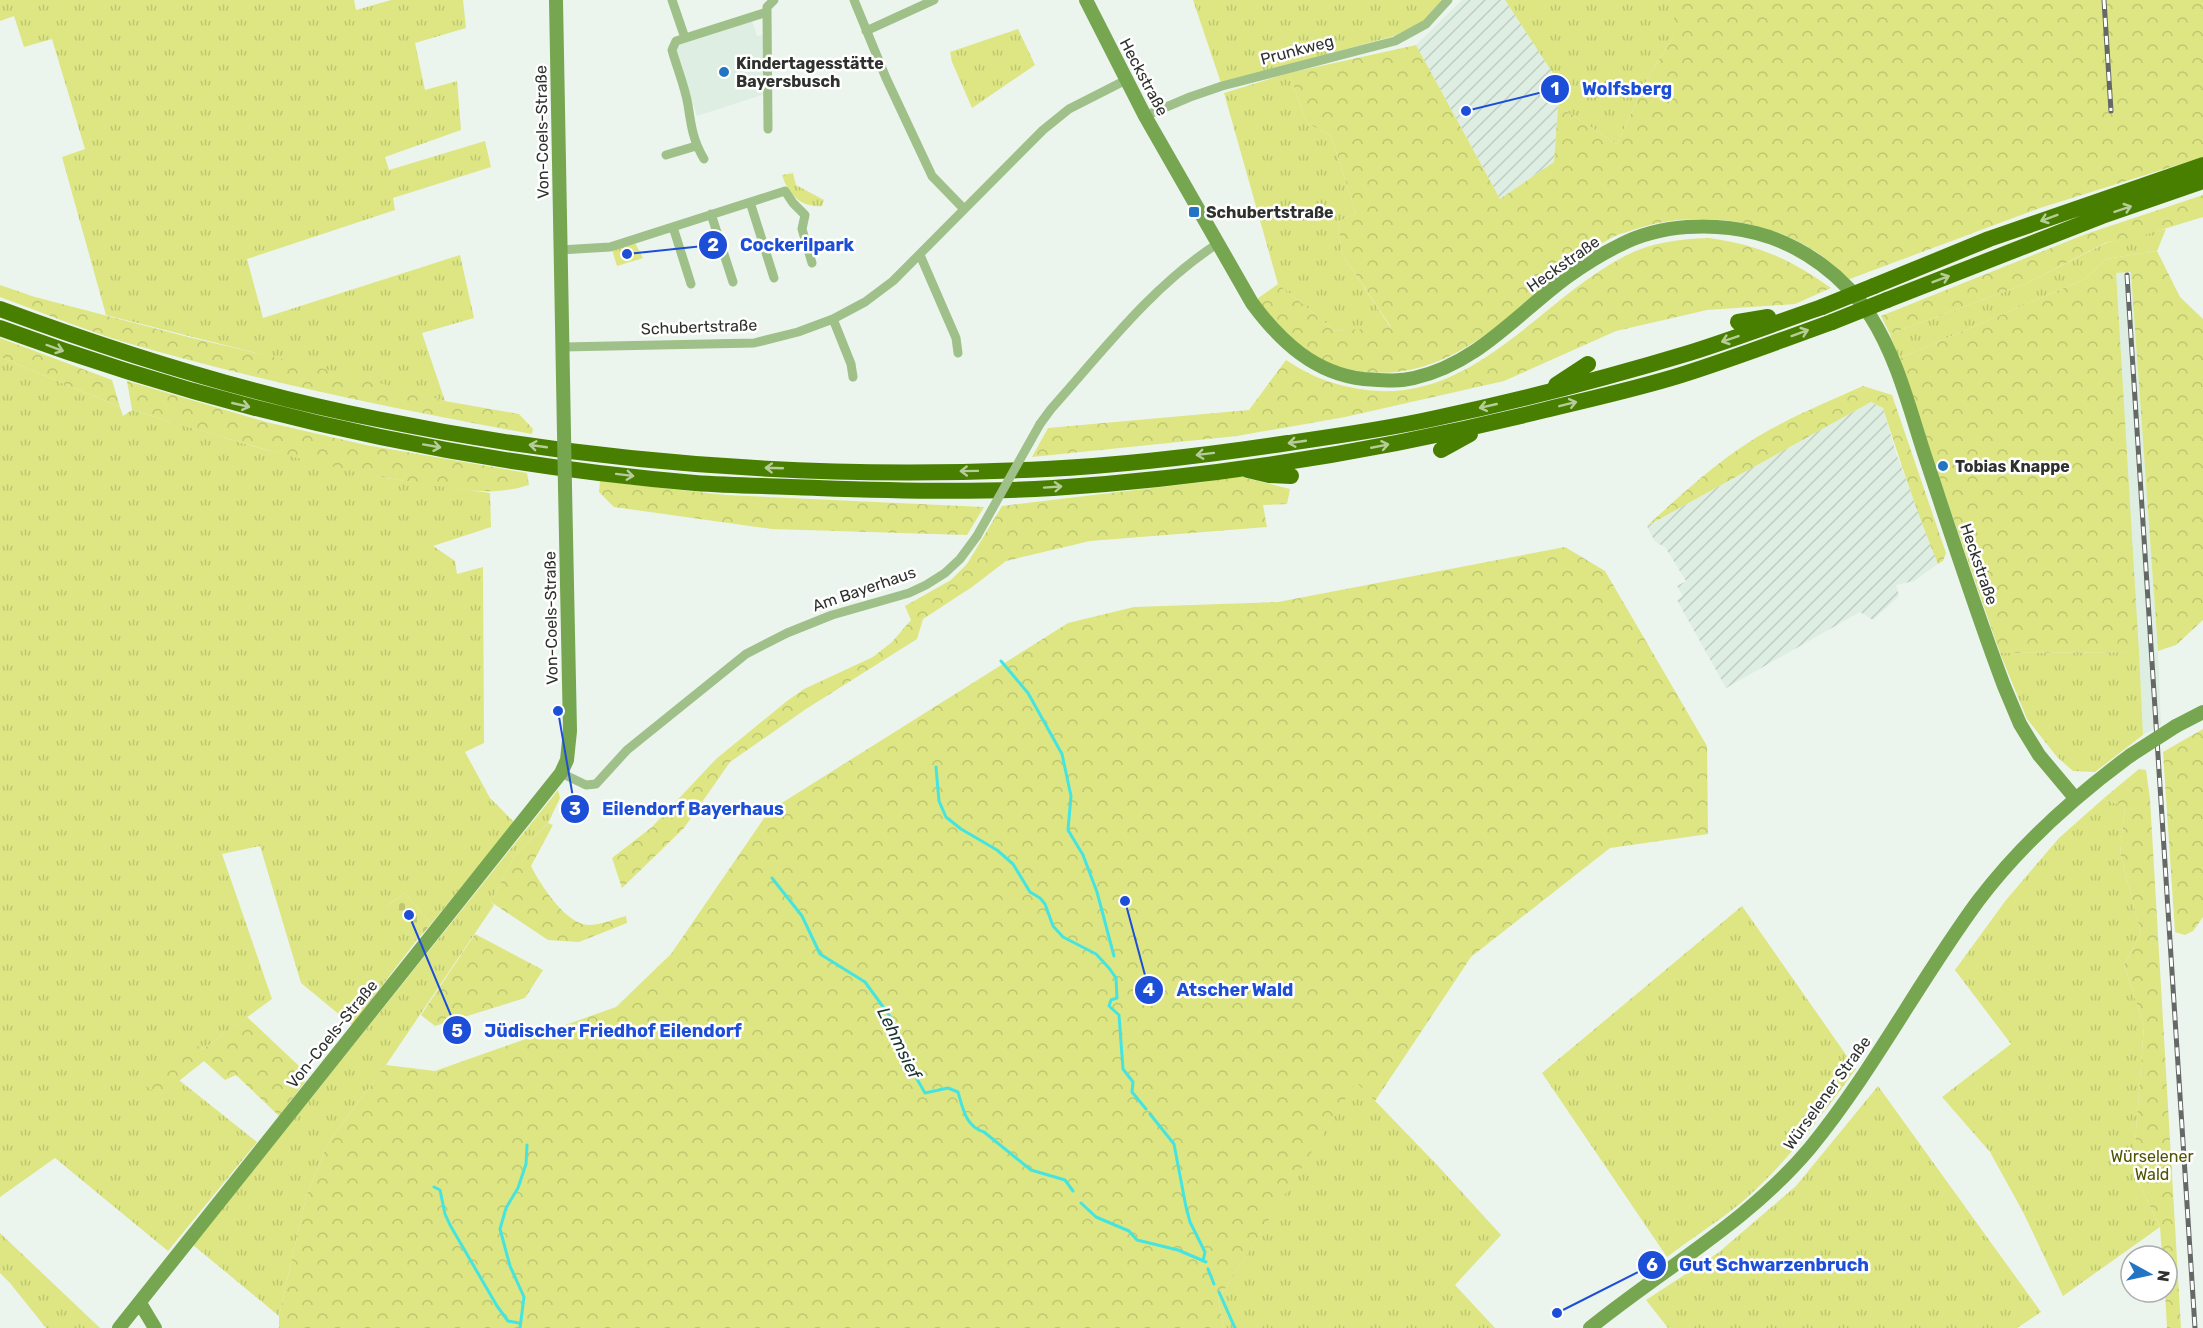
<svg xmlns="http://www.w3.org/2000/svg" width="2203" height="1328" font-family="Rubik,sans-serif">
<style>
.built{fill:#deeee2}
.industrial{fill:url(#industrial-furrows)}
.grass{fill:url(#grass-tufts)}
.forest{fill:url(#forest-crowns)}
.cemetery{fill:url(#cemetery-stones)}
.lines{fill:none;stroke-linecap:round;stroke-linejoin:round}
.stream{stroke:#45e4e0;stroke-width:3}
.street{stroke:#9fc088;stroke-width:9}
.secondary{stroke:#76a650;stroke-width:14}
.highway{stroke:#487f01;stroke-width:16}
.rail-casing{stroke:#656966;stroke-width:5}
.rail{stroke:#fff;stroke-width:3;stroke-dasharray:9;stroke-linecap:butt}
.street-bridge{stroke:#9fc088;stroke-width:9}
.secondary-bridge{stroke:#76a650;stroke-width:14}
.highway-bridge{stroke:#487f01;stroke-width:16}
.oneway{stroke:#b6cc99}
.poi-dot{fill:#2375c4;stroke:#fff;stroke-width:2}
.labels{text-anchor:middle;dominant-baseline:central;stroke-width:5;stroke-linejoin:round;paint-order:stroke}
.street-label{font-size:16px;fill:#2e312e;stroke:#fff}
.poi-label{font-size:16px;font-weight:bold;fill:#2e312e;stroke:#fff;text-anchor:start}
.park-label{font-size:16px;fill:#505401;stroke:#fff}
.water-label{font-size:18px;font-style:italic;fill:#1a3433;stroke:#fff}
.leader{fill:none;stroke:#1d4ed8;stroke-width:2}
.callout-dot{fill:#1d4ed8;stroke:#fff;stroke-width:2}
.mark-label{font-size:18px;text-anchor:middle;font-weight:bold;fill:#fff}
.callout-label{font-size:18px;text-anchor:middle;font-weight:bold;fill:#1d4ed8;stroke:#fff;stroke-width:5;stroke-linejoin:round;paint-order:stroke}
</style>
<defs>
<pattern id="industrial-furrows" width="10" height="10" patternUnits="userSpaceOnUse" patternTransform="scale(1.5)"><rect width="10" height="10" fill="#deeee2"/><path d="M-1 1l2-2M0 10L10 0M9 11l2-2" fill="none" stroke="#bfcdc2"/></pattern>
<pattern id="grass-tufts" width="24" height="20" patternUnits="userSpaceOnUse" patternTransform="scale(1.5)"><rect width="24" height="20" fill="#dde683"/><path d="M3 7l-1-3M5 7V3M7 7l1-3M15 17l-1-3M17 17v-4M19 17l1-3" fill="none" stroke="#bec671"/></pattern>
<pattern id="forest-crowns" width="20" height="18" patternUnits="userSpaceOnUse" patternTransform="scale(1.5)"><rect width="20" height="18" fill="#dde683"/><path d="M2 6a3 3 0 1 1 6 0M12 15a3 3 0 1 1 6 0" fill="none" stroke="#bec671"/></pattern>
<pattern id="cemetery-stones" width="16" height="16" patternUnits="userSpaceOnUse" patternTransform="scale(1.5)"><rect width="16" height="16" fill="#dde683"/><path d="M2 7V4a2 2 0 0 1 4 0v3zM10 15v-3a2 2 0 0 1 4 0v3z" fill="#bec671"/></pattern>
</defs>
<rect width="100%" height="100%" fill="#ecf4ee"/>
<path class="built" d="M752,21L757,36L764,35L765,94L697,116L676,51L679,44Z
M2132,272L2158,651L2161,725L2143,735L2115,273Z"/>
<path class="industrial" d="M1462,0H1505L1556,78L1558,106L1554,162L1500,199L1416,45Z
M1871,402L1883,408L1896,453L1938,564L1914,581L1896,585L1899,596L1873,620L1860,612L1726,688L1677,600L1683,596L1677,586L1686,581L1665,547L1655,542L1647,526Z"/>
<path class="grass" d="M0,0H354L356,10L391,0H463L466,28L415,43L425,90L457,81L461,130L385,157L389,170L485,141L491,167L393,198L395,210L247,259L263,318L460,255L474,318L422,333L445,401L106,315L62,157L85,149L52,39L24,47L14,16L0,21Z
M1193,0H1442L1422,22L1394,36L1221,83Z
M1505,0H1674V36L1648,77L1617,144L1558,106L1556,78Z
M1018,29L1035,65L972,108L952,62L950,52Z
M1289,73L1307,123L1331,136L1356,213L1338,222L1342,254L1391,328L1335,331L1278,284L1224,93Z
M793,173L796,185L824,200L822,206C801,208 788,194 782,175Z
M2166,229L2157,251L2106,259L2085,279L1898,359L1890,334L2025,284L2108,242Z
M635,243L643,258L617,266L612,250Z
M0,357L120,407L123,416L132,410L263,449L386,478L490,493L491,527L433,546L455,561L457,574L483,567L484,743L465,752L490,798L514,822L431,924L405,893L388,905L416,941L352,1025L301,983L260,846L222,854L272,999L202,1050L193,1043L160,1096L179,1080L257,1142L168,1251L55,1158L0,1197Z
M2139,652L2143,735L2095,772L2073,771L2057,757L2027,719L2000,653Z
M558,790L560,798L548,823L515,855L491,902L494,905L386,1065L328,1143L306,1197L279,1316L193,1245Z
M2103,799L2125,806L2120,853L2141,933L2124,965L2144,1026L2133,1171L2160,1227L2063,1296L2023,1212L1990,1152L1942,1097L2011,1044L1955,970L2006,900L2059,838Z
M1742,906L1856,1069C1821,1116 1787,1163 1742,1202C1719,1221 1692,1238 1667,1257L1542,1073Z
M1356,1081L1438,1166L1501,1235L1455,1285L1495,1328H1224L1218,1300Z
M1878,1086L2041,1312L2017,1328H1668L1646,1300L1718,1253L1796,1186Z
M0,1233L100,1328H46L10,1283L0,1273Z"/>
<path class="forest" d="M1674,0H2203V157L2040,208L1847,280C1840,273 1833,264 1825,258C1775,220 1698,209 1639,228C1631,231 1621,233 1613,237C1595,247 1577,259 1560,272C1550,280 1540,290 1530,299C1483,340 1431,379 1366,372C1317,368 1284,337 1257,299L1278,284L1335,331L1391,327L1342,254L1338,222L1356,213L1331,136L1307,123L1289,73L1416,45L1500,199L1554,162L1558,106L1617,144L1648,77L1674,36Z
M2203,195V217L2141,236L2107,242L2025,284L1890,334L1881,316L2086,234Z
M1709,238C1759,245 1790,259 1831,288L1795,304L1707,310L1616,331L1504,381L1345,417L1237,436L1032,457L1048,428L1249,410L1286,360C1311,377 1336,386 1366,390C1475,403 1538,301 1625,256C1651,242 1680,239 1709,238Z
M2157,251L2180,297L2203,319V620L2176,645L2158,651L2131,272L2116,273L2139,652L2000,653L1898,359L2085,279L2106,259Z
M0,285L35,297L188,337L350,375L445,401L519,414L533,429L532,434C395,409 258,381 124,342C82,329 41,312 0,297Z
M0,338L112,380L120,407L0,357Z
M127,381L266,422L366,445L527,473L529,485C490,497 465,489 425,484C325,470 229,439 132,410Z
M1863,386L1892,395L1946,553L1943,561L1938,564C1917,513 1900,461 1883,408L1871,402L1647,526C1685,491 1725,454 1771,429C1800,413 1832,400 1863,386Z
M1238,476L1290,489L1287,504L1263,505L1267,527L1090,541L1006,561L972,587L923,619L917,639L806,709L730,762L684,828L622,888L612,858L652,827L716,759L787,701L804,689L873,657L892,642L911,620L905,606L951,580L967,564L1002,506L1203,482Z
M600,481L725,495L984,507L967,535L772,529L614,507L599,492Z
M1565,547L1605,571L1707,746L1708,834L1610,848L1471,957L1375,1101L1356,1082L1218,1300L1224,1328H279V1316L306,1197L328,1143L386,1065L435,1071L616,1007L671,954L769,811L1068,623L1134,607L1278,602Z
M2203,729V917L2193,931L2185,935L2175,932L2163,752Z
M2139,769L2146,770L2150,799L2181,1328H2167L2165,1292H2167V1256H2162L2160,1227L2133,1171L2144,1026L2124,965L2141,933L2120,853L2125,806L2103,799Z
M548,823L553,825L531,866C540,884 566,925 589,925C600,925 614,919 626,916L627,923L579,942L548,940L491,902L515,855Z
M475,934L543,970L525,998L435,1026L421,1015Z
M247,1017L299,1066L305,1082L279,1116L236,1075L225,1080L204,1061L160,1096L142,1083L194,1042L202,1050Z"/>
<path class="cemetery" d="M405,893L431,924L416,941L387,906Z"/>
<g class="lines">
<path class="stream" d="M1001,661L1028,693L1062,754L1071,796L1068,830L1083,855L1097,892L1114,956
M936,767L939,801L946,817L961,829L997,850L1013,864L1030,892L1040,898L1045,904L1053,926L1063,937L1096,954L1109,968L1116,978L1117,998L1111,1000L1109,1006L1119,1015L1123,1069L1133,1082L1132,1092L1146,1109
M772,878L802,916L820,954L865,982L892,1019L910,1067L925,1093L948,1088L958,1092C963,1109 966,1127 984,1132L1031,1170L1065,1180L1073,1191
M1150,1114L1174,1144L1186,1207L1190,1222L1205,1252L1203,1261
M434,1187L440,1190L445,1214L450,1225L497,1306L508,1321L519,1323
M1081,1203L1096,1217L1129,1231L1137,1240L1178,1250L1206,1262
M1208,1269L1214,1284
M1219,1292L1235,1328
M520,1328L524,1297L510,1266L500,1229L506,1208L518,1188L526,1164L527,1145"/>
<path class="street" d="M672,0L685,38
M854,0L886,78L932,176L964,209
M767,12L768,129
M866,31L934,0
M1145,116L1190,97L1222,86L1395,41L1426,24L1448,0
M666,155L696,146
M704,159C693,141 691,125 688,105C685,87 677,68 672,50L676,41L767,12V7L774,0
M750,202L774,278
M711,214L733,282
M673,227L691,284
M560,250L610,247L785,191L793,203L805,215L802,229L812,263
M920,255L956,338L958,353
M833,319L851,364L853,377
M563,347L754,343L798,332L833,319L865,302L893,281L1043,130L1069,109L1126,80
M1040,424L1051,409C1102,352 1152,286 1217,244
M561,773L586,785L596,784L627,750L746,654L787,633L832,615L909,593L926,585L945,573L960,559L977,536"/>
<path class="secondary" d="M556,0L564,433
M1086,0L1145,116L1252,303C1280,341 1315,374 1364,379C1381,380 1398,382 1414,378C1477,364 1518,313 1567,277C1584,265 1601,254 1620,245C1660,224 1713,222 1756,233C1803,245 1845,277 1871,317C1897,358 1909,407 1924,453C1950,531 1975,609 2004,686L2020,724L2039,755L2075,798
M2176,726L2203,712
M140,1303L155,1328
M119,1328L561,773L567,760L570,731L565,487
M1590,1328C1664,1268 1748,1222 1810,1148C1873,1071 1919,981 1978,901C2021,844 2074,797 2131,755"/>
<path class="highway" d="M1874,286L1989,239L2203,165
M1887,300L2102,216L2203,181
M0,309C122,354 248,394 377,419C596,464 823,480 1046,469C1127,465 1208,455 1288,443C1337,436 1387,429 1436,418C1521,400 1606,378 1689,353C1734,339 1778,322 1822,307
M1738,322L1768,317
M0,328C223,410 458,463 695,483C736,486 777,486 818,488C896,491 975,493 1053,488C1218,477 1384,450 1545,410C1590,399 1636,389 1681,375C1732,359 1782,340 1832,322
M1556,385L1588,364
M1441,450L1470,434
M1248,470L1269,475L1291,476"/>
<g class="rail-casing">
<path id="rail" d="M2104,0L2111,111
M2127,275L2195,1328"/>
</g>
<use href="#rail" class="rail"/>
<path class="street-bridge" d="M977,536L1040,424"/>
<path class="secondary-bridge" d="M564,433L565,487
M2131,755L2176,726"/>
<path class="highway-bridge" d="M1822,307L1874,286
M1832,322L1887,300"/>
</g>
<defs><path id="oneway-shaft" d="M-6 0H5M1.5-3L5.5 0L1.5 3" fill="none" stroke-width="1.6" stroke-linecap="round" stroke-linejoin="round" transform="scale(1.5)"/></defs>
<g class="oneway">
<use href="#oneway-shaft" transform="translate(2123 209) rotate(-19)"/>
<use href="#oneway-shaft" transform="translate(2049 218) rotate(160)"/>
<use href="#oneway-shaft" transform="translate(1941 279) rotate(-21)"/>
<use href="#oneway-shaft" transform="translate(1800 333) rotate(-20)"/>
<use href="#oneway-shaft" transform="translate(1730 339) rotate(161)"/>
<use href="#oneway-shaft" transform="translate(55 348) rotate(20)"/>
<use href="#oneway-shaft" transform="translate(1568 404) rotate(-14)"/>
<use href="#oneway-shaft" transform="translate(241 405) rotate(13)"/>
<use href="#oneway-shaft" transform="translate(1488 406) rotate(167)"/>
<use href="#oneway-shaft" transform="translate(1297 442) rotate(172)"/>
<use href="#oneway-shaft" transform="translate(432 446) rotate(10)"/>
<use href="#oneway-shaft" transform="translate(538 446) rotate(-172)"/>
<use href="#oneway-shaft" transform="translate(1380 446) rotate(-11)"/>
<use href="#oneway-shaft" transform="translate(1205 454) rotate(173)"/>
<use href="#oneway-shaft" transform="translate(774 468) rotate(-178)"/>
<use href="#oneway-shaft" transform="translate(969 471) rotate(179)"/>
<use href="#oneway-shaft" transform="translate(625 475) rotate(7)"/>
<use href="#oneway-shaft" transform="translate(1053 487) rotate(-4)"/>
</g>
<g class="poi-dot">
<circle cx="724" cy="72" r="6"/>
<rect x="1188" y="206" width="12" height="12" rx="3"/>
<circle cx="1943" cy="466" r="6"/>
</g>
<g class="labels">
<g class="street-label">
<text transform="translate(1297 50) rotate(-15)">Prunkweg</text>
<text transform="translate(1144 77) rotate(62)">Heckstraße</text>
<text transform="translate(542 132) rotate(-91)">Von-Coels-Straße</text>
<text transform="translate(1563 264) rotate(-35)">Heckstraße</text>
<text transform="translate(699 327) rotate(-2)">Schubertstraße</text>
<text transform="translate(1979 564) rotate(71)">Heckstraße</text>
<text transform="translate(864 589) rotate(-19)">Am Bayerhaus</text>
<text transform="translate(551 618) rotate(-91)">Von-Coels-Straße</text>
<text transform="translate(332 1034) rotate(-51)">Von-Coels-Straße</text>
<text transform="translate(1827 1093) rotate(-54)">Würselener Straße</text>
</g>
<g class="poi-label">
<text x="736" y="63">Kindertagesstätte<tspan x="736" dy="18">Bayersbusch</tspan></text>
<text x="1206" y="212">Schubertstraße</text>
<text x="1955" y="466">Tobias Knappe</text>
</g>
<g class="park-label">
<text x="2152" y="1156">Würselener<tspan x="2152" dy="18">Wald</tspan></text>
</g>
<g class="water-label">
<text transform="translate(899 1043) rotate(64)">Lehmsief</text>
</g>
</g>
<path class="leader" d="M1466 111L1555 89M627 254L713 245M558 711L575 809M1125 901L1149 990M409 915L457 1030M1557 1313L1652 1265"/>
<g class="callout-dot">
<circle cx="1466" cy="111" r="6"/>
<circle cx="627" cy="254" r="6"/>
<circle cx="558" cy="711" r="6"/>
<circle cx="1125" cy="901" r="6"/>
<circle cx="409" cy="915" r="6"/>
<circle cx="1557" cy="1313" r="6"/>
<circle cx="1555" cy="89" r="15"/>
<circle cx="713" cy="245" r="15"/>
<circle cx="575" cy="809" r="15"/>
<circle cx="1149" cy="990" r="15"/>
<circle cx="457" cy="1030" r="15"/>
<circle cx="1652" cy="1265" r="15"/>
</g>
<g class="mark-label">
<text x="1555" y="95">1</text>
<text x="713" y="251">2</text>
<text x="575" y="815">3</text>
<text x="1149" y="996">4</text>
<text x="457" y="1037">5</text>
<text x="1652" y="1271">6</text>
</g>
<g class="callout-label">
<text x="1627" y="95">Wolfsberg</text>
<text x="797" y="251">Cockerilpark</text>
<text x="693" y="815">Eilendorf Bayerhaus</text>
<text x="1235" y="996">Atscher Wald</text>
<text x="613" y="1037">Jüdischer Friedhof Eilendorf</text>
<text x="1774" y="1271">Gut Schwarzenbruch</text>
</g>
<g transform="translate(2149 1274) rotate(98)"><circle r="28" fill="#ffffff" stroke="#abadab" stroke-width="1.5"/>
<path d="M0-4.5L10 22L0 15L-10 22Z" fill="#2375c4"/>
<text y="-9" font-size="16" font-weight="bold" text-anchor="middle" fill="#2e312e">N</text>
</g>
</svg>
